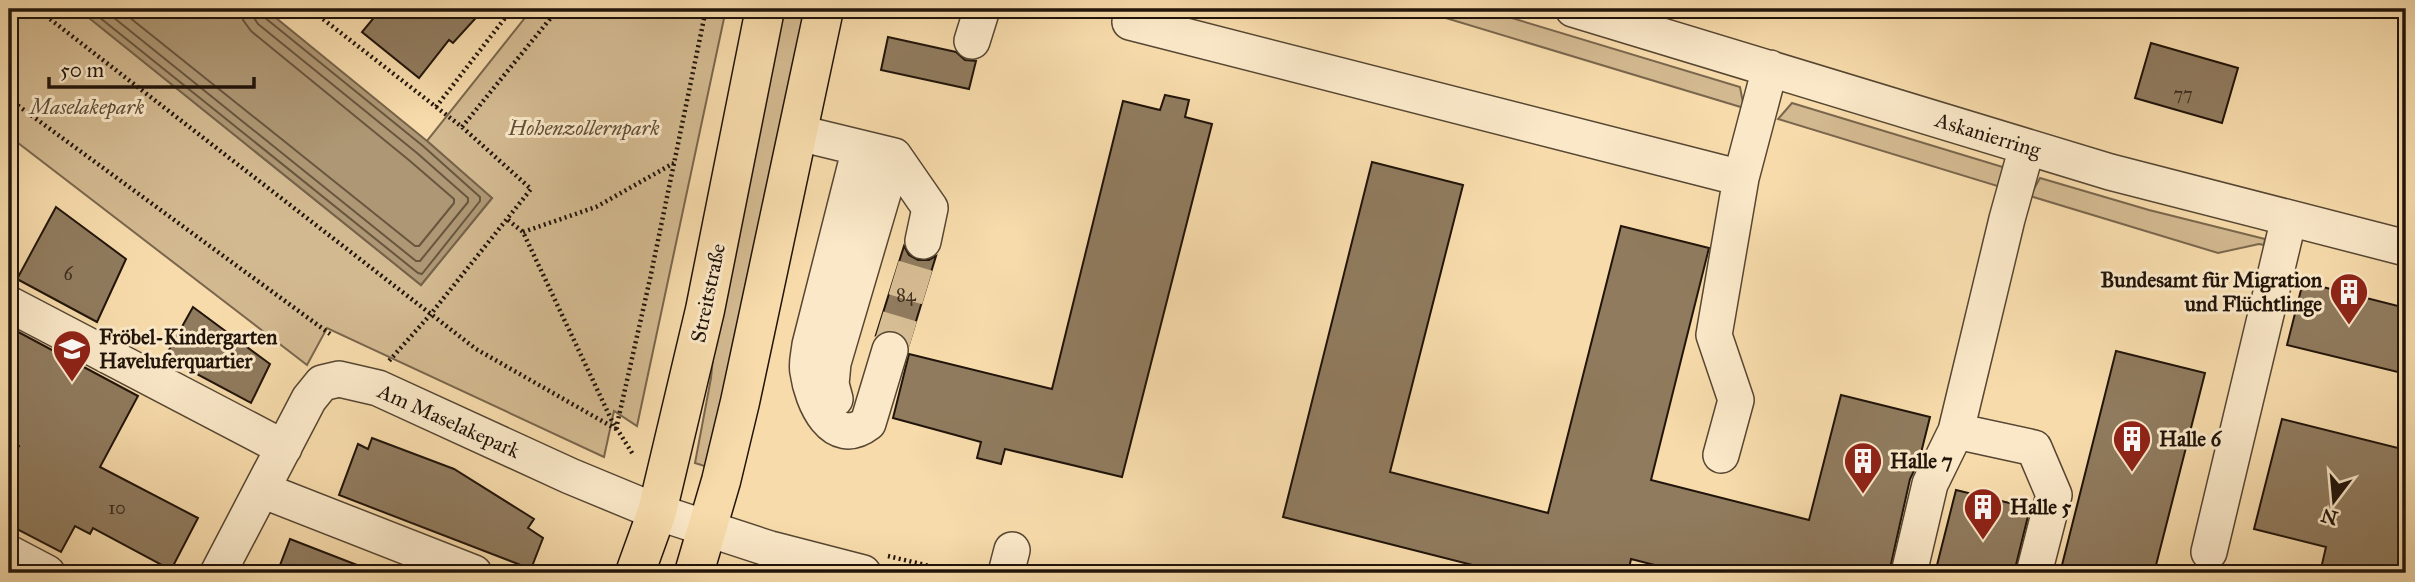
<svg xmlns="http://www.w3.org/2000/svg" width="2415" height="582" font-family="'IM FELL Great Primer',serif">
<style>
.green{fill:#d3b990;stroke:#7a664d;stroke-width:2}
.water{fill:#ae9774;stroke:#76634a;stroke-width:2}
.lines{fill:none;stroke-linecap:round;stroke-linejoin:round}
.shore{stroke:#68563f;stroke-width:2}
.building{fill:#907b5e;stroke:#21140a;stroke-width:2}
.minor-tunnel{stroke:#d7bd93;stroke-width:35;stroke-dasharray:35 18;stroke-linecap:butt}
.minor-casing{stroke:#564632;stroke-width:38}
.major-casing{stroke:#21140a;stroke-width:41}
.path{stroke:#21140a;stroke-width:4.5;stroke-dasharray:2 3.5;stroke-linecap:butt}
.minor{stroke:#fae8c8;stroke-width:35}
.major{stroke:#f7dbab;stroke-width:38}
.labels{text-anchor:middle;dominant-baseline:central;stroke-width:6;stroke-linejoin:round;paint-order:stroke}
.number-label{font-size:18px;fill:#3d2e1f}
.park-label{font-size:21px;font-style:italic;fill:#5f4e39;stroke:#fae8c8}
.street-label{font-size:21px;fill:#21140a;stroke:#fae8c8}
.poi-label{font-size:21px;font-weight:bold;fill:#21140a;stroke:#fae8c8;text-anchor:start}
</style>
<rect width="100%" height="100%" fill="#f7dbab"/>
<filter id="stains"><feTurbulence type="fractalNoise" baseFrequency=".00286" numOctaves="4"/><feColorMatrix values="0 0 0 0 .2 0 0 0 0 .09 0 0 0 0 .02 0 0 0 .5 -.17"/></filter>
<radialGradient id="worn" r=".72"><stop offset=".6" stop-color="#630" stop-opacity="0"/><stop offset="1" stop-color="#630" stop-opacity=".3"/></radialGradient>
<path class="green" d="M9,9H78L421,285L492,198L427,141L532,9H726L637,426L614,411L604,457L327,328L307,365L9,136Z
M781,9H803L801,31L714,469L695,463L711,378L715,338Z
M1416,9H1482L1740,87L1744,108Z
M1792,103L2006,168L2007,189L1778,119Z
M2040,178L2149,210L2265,239L2264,245L2259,244L2218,253L2030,196Z"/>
<path class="water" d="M78,9H265L427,141L492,198L421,285Z"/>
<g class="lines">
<path class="shore" d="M89,9L418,273L422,274L480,201V197L423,146L264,17L261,9
M103,9L416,261H420L468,202V198L417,153L258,24L253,16L252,9
M119,9L415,246H419L454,203V199L410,161L251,31L243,20L242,9"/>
</g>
<path class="building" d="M381,9H484L453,43L449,40L419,78L362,32Z
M888,37L956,52L965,60L976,61L969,89L881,70Z
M2151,43L2238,68L2222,123L2135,98Z
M1165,95L1189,100L1185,117L1212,124L1122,477L1005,449L1001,464L977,458L981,442L893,418L909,354L1052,389L1123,101L1160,110Z
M1372,162L1463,185L1390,472L1548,513L1621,226L1709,248L1651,480L1809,520L1841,395L1930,417L1919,461L1910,479L1889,573H1686L1631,559L1628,573H1504L1283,517Z
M56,207L126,259L97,322L17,279Z
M904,246L909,255L918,260H929L936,256L909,344L904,336L895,331H885L876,335Z
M2303,282L2406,308V374L2287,345Z
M193,307L270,364L251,403L165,357Z
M9,327L138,396L100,467L198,518L171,570L93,528L90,534L75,526L61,552L9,525V466L19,446L9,441Z
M2116,351L2205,373L2154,573H2060Z
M2282,419L2406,450V573H2320L2326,547L2254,529Z
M372,438L454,469L534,519L528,528L543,538L531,569L339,495L358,444L368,449Z
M1956,490L2030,508L2014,573H1935Z
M290,539L375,572V573H277Z"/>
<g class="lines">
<path class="minor-tunnel" d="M890,350L923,241"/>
<g class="minor-casing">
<path id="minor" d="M1133,9L1130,22L1741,178L1770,68
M1573,9L2110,172L2406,248
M972,41L982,9
M799,133L894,156L930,208L923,241
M860,148L810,345C809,354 806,364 808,372C812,401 833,450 868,423L890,350
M9,304L284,448
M835,399L831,384L833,363L894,156
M1956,431L2034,448L2054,495L2034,573
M1721,455L1736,400L1714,335L1741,178
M262,490L474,573
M2209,552L2289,218
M9,553L47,573
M218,573L309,399L322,383L339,379L378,388L570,476L657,512L770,549L863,573
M1006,573L1012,550
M1909,573L1930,484L1956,431L2007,219L2027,147"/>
</g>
<g class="major-casing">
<path id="major" d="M635,573L657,512L705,310L765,9
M694,573L721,481L740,402L824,9"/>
</g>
<path class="path" d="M37,9L476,349L616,429
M310,9L462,127L531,189L430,315L389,361
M9,99L330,334
M436,107L512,9
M462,127L558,9
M508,220L523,232L612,421L634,456
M523,232L596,207L674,163
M616,429L650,279L706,9
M888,556L958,573"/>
<use href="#minor" class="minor"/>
<use href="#major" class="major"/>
</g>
<defs>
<g id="building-pin" transform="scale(2.0125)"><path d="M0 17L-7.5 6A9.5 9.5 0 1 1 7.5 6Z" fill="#8f2418" stroke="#fae8c8"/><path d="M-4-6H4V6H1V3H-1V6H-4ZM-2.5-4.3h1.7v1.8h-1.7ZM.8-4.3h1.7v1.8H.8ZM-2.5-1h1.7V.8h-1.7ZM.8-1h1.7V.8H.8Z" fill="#fff"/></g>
<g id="school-pin" transform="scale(2.0125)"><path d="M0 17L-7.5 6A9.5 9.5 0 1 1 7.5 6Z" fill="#8f2418" stroke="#fae8c8"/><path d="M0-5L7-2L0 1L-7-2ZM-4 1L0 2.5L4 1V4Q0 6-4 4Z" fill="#fff"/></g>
</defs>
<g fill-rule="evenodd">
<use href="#building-pin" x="2349" y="292"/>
<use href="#school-pin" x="72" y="349"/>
<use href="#building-pin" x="2132" y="439"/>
<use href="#building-pin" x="1863" y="461"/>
<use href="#building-pin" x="1983" y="507"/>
</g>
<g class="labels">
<g class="number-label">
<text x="2183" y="94">77</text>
<text x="68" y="274">6</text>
<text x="906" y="295">84</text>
<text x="117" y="508">10</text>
</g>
<g class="park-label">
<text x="87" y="107">Maselakepark</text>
<text x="584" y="128">Hohenzollernpark</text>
</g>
<g class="street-label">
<text transform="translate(1988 135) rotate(17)">Askanierring</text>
<text transform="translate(708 293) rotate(-78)">Streitstraße</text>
<text transform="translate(449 421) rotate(24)">Am Maselakepark</text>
</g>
<g class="poi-label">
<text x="2322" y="280" text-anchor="end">Bundesamt für Migration<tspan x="2322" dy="24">und Flüchtlinge</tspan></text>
<text x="99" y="337">Fröbel-Kindergarten<tspan x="99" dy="24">Haveluferquartier</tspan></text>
<text x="2159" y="439">Halle 6</text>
<text x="1890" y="461">Halle 7</text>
<text x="2010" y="507">Halle 5</text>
</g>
</g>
<rect width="2415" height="582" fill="none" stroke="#f7dbab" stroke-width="35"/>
<rect x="10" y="10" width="2394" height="561" fill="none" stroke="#21140a" stroke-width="3.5"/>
<rect x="18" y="18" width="2380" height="547" fill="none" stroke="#21140a" stroke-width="2"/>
<g transform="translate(2334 501) rotate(196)" stroke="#fae8c8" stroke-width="5" paint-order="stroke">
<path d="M0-5L12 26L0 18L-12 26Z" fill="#21140a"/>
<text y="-10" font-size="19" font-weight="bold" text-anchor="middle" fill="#21140a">N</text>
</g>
<path d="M49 77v10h205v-10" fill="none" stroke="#21140a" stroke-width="3.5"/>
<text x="60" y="77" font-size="21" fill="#21140a" stroke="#fae8c8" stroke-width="5" paint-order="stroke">50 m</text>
<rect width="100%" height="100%" filter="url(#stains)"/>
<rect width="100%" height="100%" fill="url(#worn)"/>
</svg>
